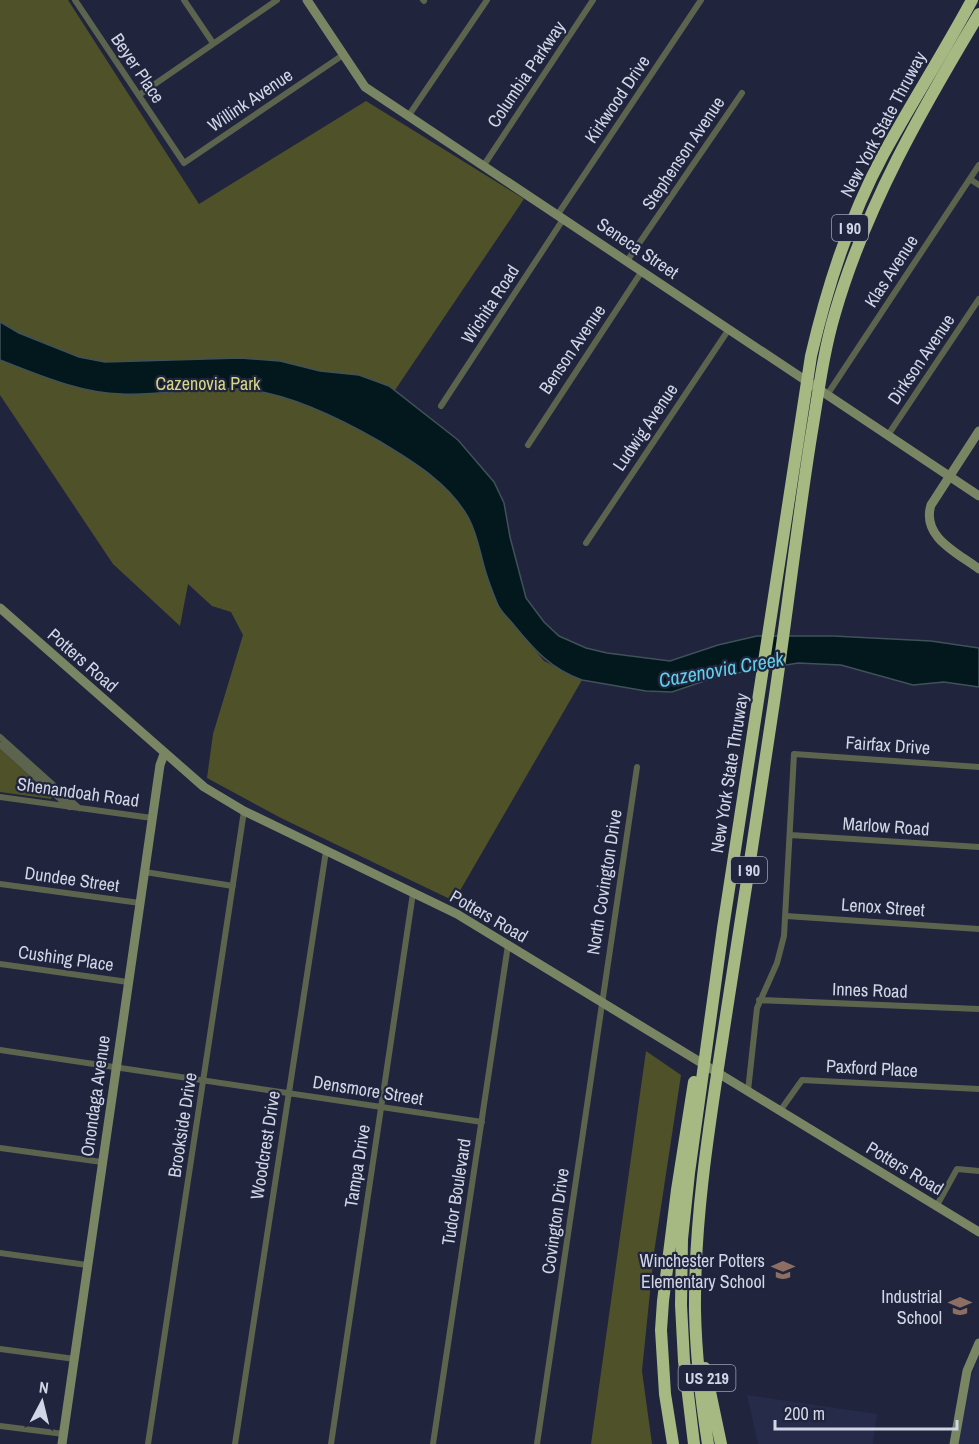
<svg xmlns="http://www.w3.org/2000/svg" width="979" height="1444" font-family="'Archivo Narrow',sans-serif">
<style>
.built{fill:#262b4a}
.green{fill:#4f5128}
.water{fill:#02181d;stroke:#405159;stroke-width:1.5}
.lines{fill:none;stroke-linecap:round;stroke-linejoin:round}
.street{stroke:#5c644e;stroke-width:6}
.secondary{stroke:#7a8663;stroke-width:9}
.highway{stroke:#a6b982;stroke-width:12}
.labels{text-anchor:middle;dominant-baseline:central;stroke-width:4.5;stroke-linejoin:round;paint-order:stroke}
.shield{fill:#20243d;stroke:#9ca0b3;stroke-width:1.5}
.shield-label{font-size:16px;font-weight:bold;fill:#d1d5e6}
.street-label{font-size:18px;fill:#d1d5e6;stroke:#20243d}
.park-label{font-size:18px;fill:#d4d883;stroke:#20243d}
.poi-label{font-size:18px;fill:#d1d5e6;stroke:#20243d;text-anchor:end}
.water-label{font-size:20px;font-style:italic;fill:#5fd1e9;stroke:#20243d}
</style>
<rect width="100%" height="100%" fill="#20243d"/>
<path class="built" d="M979,1354V1444H958L967,1391Z
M747,1395L877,1414L873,1443L877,1444H758Z"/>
<path class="green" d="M0,0H68L199,204L366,101L524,199L387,402L476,519L498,605L544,661L582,680L454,901L281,818L207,778L213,734L243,635L231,612L212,606L188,584L180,626L113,564L0,395Z
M0,749L52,796L51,799L0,792Z
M646,1051L681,1075L654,1253L642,1371L652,1444H591Z"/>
<path class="water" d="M0,322L19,333L79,357L105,362L240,358L280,361L320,371L359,375L389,386L458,440L494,482L504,503L510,537L526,598L544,622L559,636L586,648L607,653L670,661L718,645L757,636H833L931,641L979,648V687L944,682L913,685L841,665L798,663L719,676L672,692L646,691L582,680C551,669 534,650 513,624C508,618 500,611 497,603C493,593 489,583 486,573C480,554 478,535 468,517C448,482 412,461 379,441C339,418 286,392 240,389C201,386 161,396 122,394C80,393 39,375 0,360Z"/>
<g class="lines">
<path class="street" d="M75,0L184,163L343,55
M184,0L213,43
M423,0L424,1
M139,95L277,0
M409,115L487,0
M484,165L593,0
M970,179L979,185
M558,214L701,0
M627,261L742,93
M827,395L979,165
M441,406L564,218
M888,435L979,299
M528,445L642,271
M586,543L729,329
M0,737L79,808
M0,745L69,807
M0,797L152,818
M790,835L979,847
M145,872L233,886
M0,884L140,903
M786,916L979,929
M0,964L128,982
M759,1000L979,1009
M0,1050L482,1122
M748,1091L757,1008L777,963L784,936L794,754L979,767
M780,1111L802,1080L979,1089
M0,1148L102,1162
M936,1207L957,1169L979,1171
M0,1253L87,1265
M0,1349L75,1359
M0,1426L64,1434
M148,1444L244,811
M235,1444L326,851
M331,1444L413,893
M433,1444L508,945
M537,1444L637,767"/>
<path class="secondary" d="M307,0L365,87L979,496
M979,431L931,505C921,537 958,553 979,569
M0,608L204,787L244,811L457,914L979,1232
M62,1444L160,765L164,754
M954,1444L967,1371L979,1343"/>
<path class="highway" d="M705,1368L721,1444
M673,1444L665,1394L661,1330L663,1301L677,1190L694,1082
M694,1444L684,1361L681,1305L682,1239L689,1173L723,928L811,356C827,287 849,218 883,155C912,102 944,52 972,0
M708,1444C701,1400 696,1356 695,1311C694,1210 712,1109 727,1009C743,907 759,804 774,702C787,614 797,525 811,437C818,396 823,353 835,313C866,206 922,109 979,14"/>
</g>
<defs>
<g id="school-bare" transform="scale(1.8)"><path d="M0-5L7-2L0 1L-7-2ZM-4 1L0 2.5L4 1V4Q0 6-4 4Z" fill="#8d6e63" stroke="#20243d" stroke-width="2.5" paint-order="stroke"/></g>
</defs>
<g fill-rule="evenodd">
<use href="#school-bare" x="783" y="1270"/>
<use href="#school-bare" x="960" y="1306"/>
</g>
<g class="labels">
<g class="shield">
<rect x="832" y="215" width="36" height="26" rx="4.5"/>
<rect x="731" y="857" width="36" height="26" rx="4.5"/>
<rect x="678.5" y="1365" width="57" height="26" rx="4.5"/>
</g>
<g class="shield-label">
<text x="850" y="228">I 90</text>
<text x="749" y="870">I 90</text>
<text x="707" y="1378">US 219</text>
</g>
<g class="street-label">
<text transform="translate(138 68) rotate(56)">Beyer Place</text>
<text transform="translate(526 74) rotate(-56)">Columbia Parkway</text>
<text transform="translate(617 99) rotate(-56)">Kirkwood Drive</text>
<text transform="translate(250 100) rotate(-34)">Willink Avenue</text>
<text transform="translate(883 124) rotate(-62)">New York State Thruway</text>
<text transform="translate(683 153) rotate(-56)">Stephenson Avenue</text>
<text transform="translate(638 248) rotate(34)">Seneca Street</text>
<text transform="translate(891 271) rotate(-57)">Klas Avenue</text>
<text transform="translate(490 304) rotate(-57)">Wichita Road</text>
<text transform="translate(572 349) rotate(-56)">Benson Avenue</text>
<text transform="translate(921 359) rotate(-56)">Dirkson Avenue</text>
<text transform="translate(645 427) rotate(-56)">Ludwig Avenue</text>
<text transform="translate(83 660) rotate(41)">Potters Road</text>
<text transform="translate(888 745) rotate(4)">Fairfax Drive</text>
<text transform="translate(729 773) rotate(-81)">New York State Thruway</text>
<text transform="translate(78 792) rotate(8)">Shenandoah Road</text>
<text transform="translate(886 826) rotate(4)">Marlow Road</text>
<text transform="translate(72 879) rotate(8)">Dundee Street</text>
<text transform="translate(604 882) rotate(-81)">North Covington Drive</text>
<text transform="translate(883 907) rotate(4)">Lenox Street</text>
<text transform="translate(489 916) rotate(30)">Potters Road</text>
<text transform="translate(66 958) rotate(8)">Cushing Place</text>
<text transform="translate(870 990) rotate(2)">Innes Road</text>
<text transform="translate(872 1068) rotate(3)">Paxford Place</text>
<text transform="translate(368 1090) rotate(9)">Densmore Street</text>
<text transform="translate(95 1096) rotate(-82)">Onondaga Avenue</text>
<text transform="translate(182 1125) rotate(-81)">Brookside Drive</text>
<text transform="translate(265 1145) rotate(-81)">Woodcrest Drive</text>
<text transform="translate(357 1166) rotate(-81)">Tampa Drive</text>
<text transform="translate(905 1168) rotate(31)">Potters Road</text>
<text transform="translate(456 1192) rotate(-81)">Tudor Boulevard</text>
<text transform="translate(555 1221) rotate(-82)">Covington Drive</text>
</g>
<g class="park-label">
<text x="208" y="383">Cazenovia Park</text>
</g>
<g class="poi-label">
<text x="765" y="1260">Winchester Potters<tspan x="765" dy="21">Elementary School</tspan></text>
<text x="942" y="1296">Industrial<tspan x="942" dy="21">School</tspan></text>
</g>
<g class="water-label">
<text transform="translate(721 669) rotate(-10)">Cazenovia Creek</text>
</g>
</g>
<g transform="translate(42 1402) rotate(7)" stroke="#20243d" stroke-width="4.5" paint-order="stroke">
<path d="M0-4.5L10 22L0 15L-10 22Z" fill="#d1d5e6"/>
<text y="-9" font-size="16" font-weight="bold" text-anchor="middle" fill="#d1d5e6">N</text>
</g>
<path d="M775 1420v9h182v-9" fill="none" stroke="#d1d5e6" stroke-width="3"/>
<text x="784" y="1420" font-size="18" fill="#d1d5e6" stroke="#20243d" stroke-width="4.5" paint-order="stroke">200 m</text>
</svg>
